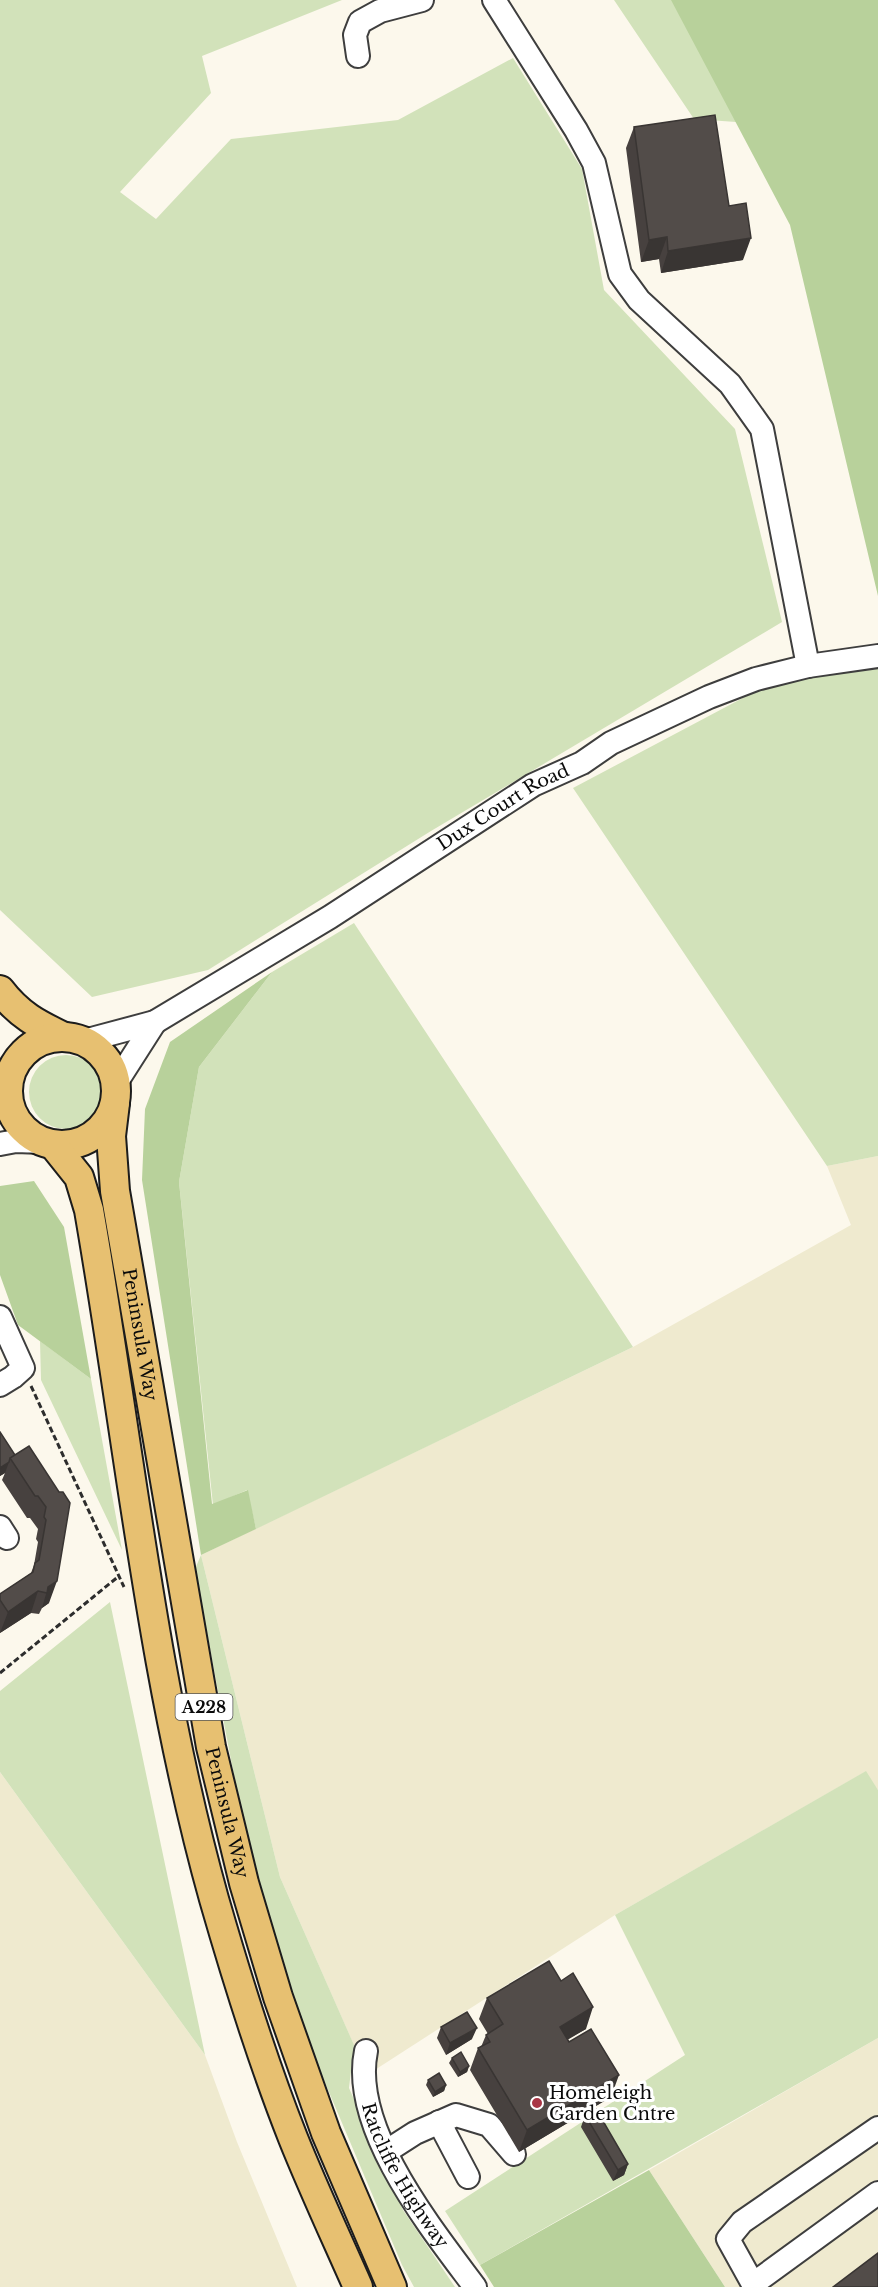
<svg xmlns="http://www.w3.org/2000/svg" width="878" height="2287" font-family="'Libre Baskerville',serif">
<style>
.farmland{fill:#efeacf}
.green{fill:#d2e2ba}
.forest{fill:#b8d19b}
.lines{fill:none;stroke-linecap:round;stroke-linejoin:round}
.minor-casing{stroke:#3e3e3e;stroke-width:26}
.major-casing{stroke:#1c1c1c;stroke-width:32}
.path{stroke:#2d2d2d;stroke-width:3;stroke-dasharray:6 3;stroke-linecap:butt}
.minor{stroke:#fff;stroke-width:22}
.major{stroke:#e7c071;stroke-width:28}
.wall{fill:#47413f}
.shaded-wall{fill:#393533}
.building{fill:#524c49;stroke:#393533;stroke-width:1.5}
.poi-dot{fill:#a83645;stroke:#fff;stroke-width:2}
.labels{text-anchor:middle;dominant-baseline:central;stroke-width:6;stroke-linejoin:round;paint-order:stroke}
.shield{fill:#fff;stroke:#545454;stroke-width:1.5}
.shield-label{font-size:16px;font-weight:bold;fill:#0b0b0b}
.street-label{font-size:18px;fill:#0b0b0b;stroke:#fff}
.poi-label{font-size:18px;fill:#0b0b0b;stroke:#fff;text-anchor:start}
</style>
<rect width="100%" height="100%" fill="#fcf8ec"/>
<path class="farmland" d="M878,1156V1790L865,1772L615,1915L367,2075L280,1877L201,1555L633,1347L851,1225L827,1166Z
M0,1772L205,2055L237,2142L297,2287H0Z
M878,2038V2287H725L649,2170Z"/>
<path class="green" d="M0,0H342L202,56L211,93L120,192L156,219L231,139L398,120L513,58L582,169L604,290L735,429L782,622L431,831L208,970L92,997L0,910Z
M614,0H739L778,125L694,119Z
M878,669V1156L827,1166L573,788L773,682Z
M354,923L633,1347L256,1529L247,1490L213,1505L179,1182L199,1067L272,972Z
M29 1092a37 37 0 1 1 74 0a37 37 0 1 1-74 0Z
M40,1341L91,1379L122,1550L41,1380Z
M201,1555L280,1877L354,2045L349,2088L403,2210L455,2287H414L402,2265L288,1995L247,1845L195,1569Z
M110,1602L205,2055L0,1772V1691Z
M866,1771L878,1790V2038L480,2265L445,2211L685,2055L615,1915Z"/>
<path class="forest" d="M671,0H878V596L790,225Z
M272,972L199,1067L179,1182L212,1504L248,1490L256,1529L201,1555L142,1180L145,1109L170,1042Z
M34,1181L64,1227L91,1379L18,1325L0,1275V1186Z
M649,2170L725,2287H494L480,2265Z"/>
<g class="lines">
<g class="minor-casing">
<g id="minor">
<path d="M494,0L576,130L594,163L620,274L639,300L730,384L762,429L808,666"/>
<path d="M358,56L355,35L360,22L380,11L422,0"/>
<path id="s1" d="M84,1041L155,1022L330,917L533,785L582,763L611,743L709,697L756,679L808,666L878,656"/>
<path d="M116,1083L155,1022"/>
<path d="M0,1108L8,1096"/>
<path d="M0,1144L16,1141L42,1142"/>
<path d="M0,1317L23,1368L13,1377L0,1385"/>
<path d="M0,1527L7,1538"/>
<path id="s2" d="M366,2051C350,2128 431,2228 475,2287"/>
<path d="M439,2122L468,2177"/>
<path d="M387,2151L415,2133L456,2115L489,2125L514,2154"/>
<path d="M753,2284L878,2193"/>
<path d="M753,2287V2284L728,2239L742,2222L878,2128"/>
</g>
</g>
<g class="major-casing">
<g id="major">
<path d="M0,990C19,1015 37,1024 64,1037"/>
<circle cx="62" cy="1091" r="54"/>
<path id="s3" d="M115,1103L111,1136L115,1191L211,1747L244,1883L278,1997L326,2133L392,2287"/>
<path d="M55,1147L79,1177L89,1210C129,1440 151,1674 214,1899C237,1979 262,2060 293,2138C313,2188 336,2237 358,2287"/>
</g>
</g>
<path class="path" d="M31,1386L124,1587
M0,1673L119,1576"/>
<use href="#minor" class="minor"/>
<use href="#major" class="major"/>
</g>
<path class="wall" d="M634,127L729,206L743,260L661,273L659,259L641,262L626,148Z
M0,1432L15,1455L59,1492L49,1603L42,1608L39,1614L31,1613L0,1633V1594L31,1573L34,1565L38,1542L36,1539L38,1529L30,1518H27L2,1480L5,1473L0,1476Z
M487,1998L586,2029L567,2039L611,2097L519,2152L470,2070L478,2048L481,2047L486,2035L488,2034L479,2019Z
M441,2027L472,2039L446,2055L437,2038Z
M452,2058L469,2066L467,2072L458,2077L449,2063Z
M428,2080L446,2085L444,2091L433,2097L426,2085Z
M585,2115L628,2164L624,2175L613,2181L581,2127Z"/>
<path class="shaded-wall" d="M667,237L659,259L641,262L649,240Z
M751,238L743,260L661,273L668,251Z
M9,1462L5,1473L0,1476V1468Z
M57,1581L49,1603L42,1608L48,1587Z
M38,1591L31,1613L0,1633L8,1612Z
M593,2007L586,2029L552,2049L560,2027Z
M477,2028L472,2039L446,2055L450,2043Z
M469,2066L467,2072L458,2077L460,2072Z
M619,2075L611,2097L519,2152L527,2130Z
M446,2085L444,2091L433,2097L435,2092Z
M628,2164L624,2175L613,2181L618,2170Z"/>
<path class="building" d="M715,115L729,206L746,203L751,238L668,251L667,237L649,240L634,127Z
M0,1432L15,1455L10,1458L9,1462L0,1468Z
M29,1446L59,1492H63L70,1503L57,1581L48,1587L47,1593L38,1591L8,1612L0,1600V1594L33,1572L35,1563L39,1560L46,1520L44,1517L46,1507L38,1496H35L10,1458Z
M549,1961L561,1981L573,1973L593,2007L560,2027L569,2042L591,2029L619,2075L527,2130L478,2048L490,2042L486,2035L503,2024L487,1998Z
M467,2012L477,2028L450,2043L441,2027Z
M461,2052L469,2066L460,2072L452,2058Z
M439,2073L446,2085L435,2092L428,2080Z
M596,2109L628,2164L618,2170L585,2115Z
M878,2253V2287H833Z"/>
<circle class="poi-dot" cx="537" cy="2103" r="6"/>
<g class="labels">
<rect class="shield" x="175.5" y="1694" width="57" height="26" rx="4.5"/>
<g class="shield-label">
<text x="204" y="1707">A228</text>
</g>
<g class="street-label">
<text stroke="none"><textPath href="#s1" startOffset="483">Dux Court Road</textPath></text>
<text stroke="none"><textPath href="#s3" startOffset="234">Peninsula Way</textPath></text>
<text stroke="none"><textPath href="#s3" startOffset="720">Peninsula Way</textPath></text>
<text stroke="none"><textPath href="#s2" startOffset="134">Ratcliffe Highway</textPath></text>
</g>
<g class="poi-label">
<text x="549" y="2093">Homeleigh<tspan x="549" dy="21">Garden Cntre</tspan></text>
</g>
</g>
</svg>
